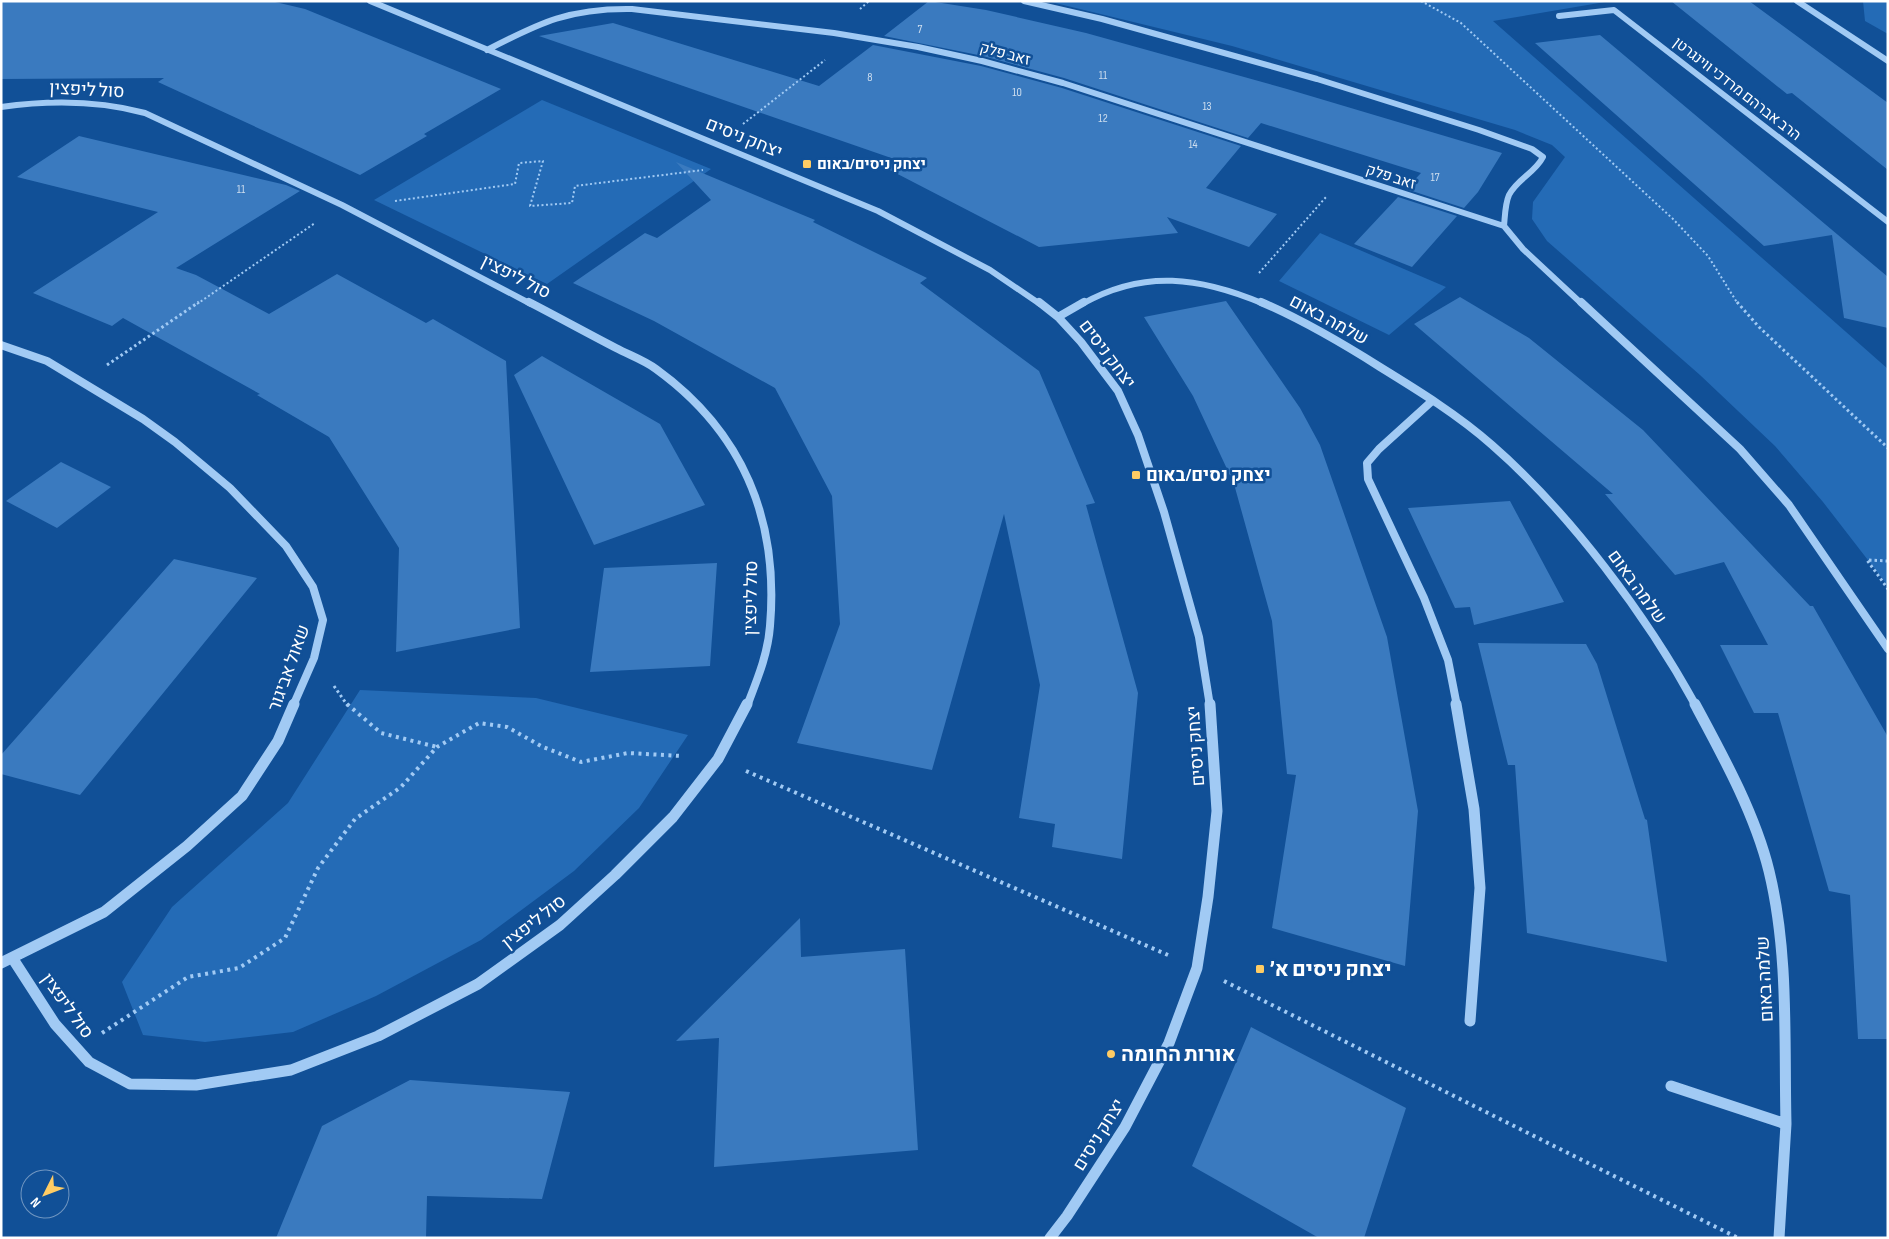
<svg xmlns="http://www.w3.org/2000/svg" width="1889" height="1239" font-family="'Sofia Sans Condensed',Heebo,sans-serif">
<style>
.green{fill:#246bb6}
.building{fill:#3a7abf}
.lines{fill:none;stroke-linecap:round;stroke-linejoin:round}
.path-far2{stroke:#a1caf4;stroke-width:2;stroke-dasharray:2 2.5;stroke-linecap:butt}
.path-far1{stroke:#a1caf4;stroke-width:3;stroke-dasharray:2.5 3;stroke-linecap:butt}
.path{stroke:#a1caf4;stroke-width:4;stroke-dasharray:3 4.5;stroke-linecap:butt}
.minor-far2{stroke:#a1caf4;stroke-width:6}
.minor-far1{stroke:#a1caf4;stroke-width:8}
.minor{stroke:#a1caf4;stroke-width:11}
.poi-dot{fill:#ffcc64;stroke:#115097;stroke-width:2}
.labels{text-anchor:middle;dominant-baseline:central;stroke-width:5;stroke-linejoin:round;paint-order:stroke}
.far-number-label{font-size:12px;fill:#cedeef}
.far-street-label{font-size:15px;fill:#fff;stroke:#115097}
.far-poi-label{font-size:15px;font-weight:bold;fill:#fff;stroke:#115097;text-anchor:start}
.street-label{font-size:18px;fill:#fff;stroke:#115097}
.poi-label{font-size:18px;font-weight:bold;fill:#fff;stroke:#115097;text-anchor:start}
.near-poi-label{font-size:21px;font-weight:bold;fill:#fff;stroke:#115097;text-anchor:start}
</style>
<rect width="100%" height="100%" fill="#115097"/>
<path class="green" d="M1047,1H1611L1493,21L1888,369V586L1823,502L1775,446L1700,375L1547,241L1532,219L1533,202L1565,157L1552,145L1515,130L1232,46Z
M1863,1H1888V34L1865,21Z
M542,100L711,169L547,284L374,200Z
M1320,233L1446,287L1389,335L1279,281Z
M360,690L536,698L688,735L639,808L574,871L481,940L376,996L293,1032L205,1042L143,1035L122,982L172,907L288,803Z"/>
<path class="building" d="M1,1H271L305,9L501,89L424,134L427,136L360,175L158,82L164,78L1,79Z
M929,1L986,10L1086,33L1287,89L1502,153L1478,192L1464,208L1406,189L1421,173L1261,123L1248,138L1064,78L983,56L884,36Z
M1671,1H1749L1888,103V170L1792,93L1787,94Z
M613,23L819,86L873,45L981,66L1062,88L1241,146L1206,188L1277,214L1249,247L1167,217L1178,233L1039,247L886,168L897,160L539,36Z
M1600,35L1888,277V328L1844,318L1832,235L1764,246L1535,43Z
M79,136L286,185L300,191L176,268L196,275L269,314L337,274L426,323L433,319L506,361L520,628L396,652L399,548L329,437L257,395L260,394L123,318L112,326L33,293L158,212L17,177Z
M676,162L815,220L813,222L927,278L920,283L1039,371L1095,503L1086,505L1138,693L1122,859L1052,847L1055,824L1019,818L1040,685L1004,514L932,770L797,743L840,624L832,496L775,388L654,321L573,283L645,233L657,238L711,200Z
M1398,197L1457,216L1412,267L1354,244Z
M1460,297L1529,338L1643,430L1810,606H1813L1888,737V1039H1858L1850,895L1829,891L1778,713H1754L1720,645H1768L1724,562L1675,575L1605,494H1613L1414,324Z
M1226,301L1300,408L1320,445L1387,637L1418,811L1405,966L1272,928L1296,775L1287,774L1272,621L1234,484L1193,396L1144,317Z
M542,356L660,424L705,505L594,545L514,375Z
M61,462L111,487L57,528L6,501Z
M1510,501L1564,602L1474,625L1470,607L1455,608L1408,508Z
M174,559L257,578L80,795L1,774V755Z
M717,563L710,666L590,672L604,568Z
M1478,643L1586,644L1597,664L1645,819L1647,820L1667,962L1527,933L1515,765H1508Z
M800,918L801,957L905,949L918,1150L714,1167L719,1038L676,1041Z
M1251,1027L1406,1108L1364,1238H1319L1192,1166Z
M410,1080L570,1092L542,1199L427,1196L426,1238H276L322,1126Z"/>
<g class="lines">
<path class="path-far2" d="M1421,1L1461,23L1673,219L1708,256L1738,304
M860,9L869,1
M743,124L825,60
M395,201L515,184L519,163L543,161L530,206L572,203L575,186L703,170
M1259,273L1326,197
M197,304L315,223"/>
<path class="path-far1" d="M1737,302L1759,327L1888,448
M107,365L199,302
M1888,561L1867,560L1888,589
M334,686L348,706"/>
<path class="path" d="M347,704L381,733L437,747
M746,771L1168,955
M1224,981L1738,1238
M102,1033L188,977L239,968L285,938L318,868L355,819L401,787L437,747L479,723L507,727L543,747L581,762L628,753L682,756"/>
<path class="minor-far2" d="M370,1L878,211L990,270L1040,304
M1024,1L1102,19L1317,79L1479,130L1532,149L1543,157C1535,173 1517,179 1509,195C1505,204 1505,216 1504,226L1523,249L1582,304
M1797,1L1888,61
M1559,16L1614,10L1888,222
M487,50C541,22 570,8 632,9L834,33L918,47L982,61L1063,83L1504,226
M1,107C50,100 97,100 145,113L342,205L531,304
M1082,304C1144,269 1200,277 1264,304"/>
<path class="minor-far1" d="M529,302C558,317 587,333 616,348C629,355 644,360 656,369C743,432 779,520 770,626C768,654 757,680 747,706
M1039,302L1058,317L1081,342L1118,391L1138,435L1164,512L1199,637L1210,706
M1261,302C1303,320 1342,343 1380,367C1419,391 1458,415 1492,445C1569,512 1647,616 1696,706
M1581,302L1740,449L1789,505L1888,649
M1058,317L1084,302
M1,345L47,361L143,419L175,442L230,488L286,546L313,587L323,620L314,658L293,706
M1432,401L1379,449L1367,463L1368,479L1424,598L1448,660L1457,706"/>
<path class="minor" d="M1456,704L1474,809L1480,888L1470,1021
M13,959L55,1024L89,1062L130,1084L196,1085L291,1070L378,1036L478,984L560,925L615,875L673,817L718,759L747,704
M1,963L104,912L187,846L242,796L278,741L294,704
M1671,1086L1786,1124C1784,1040 1789,953 1769,871C1755,814 1723,756 1695,704
M1050,1238L1067,1216L1125,1127L1169,1043L1197,968L1208,897L1217,811L1210,704
M1779,1238L1786,1124"/>
</g>
<g class="poi-dot">
<rect x="802" y="159" width="10" height="10" rx="2.5"/>
<rect x="1131" y="470" width="10" height="10" rx="2.5"/>
<rect x="1255" y="964" width="10" height="10" rx="2.5"/>
<circle cx="1111" cy="1054" r="5"/>
</g>
<g class="labels">
<g class="far-number-label">
<text x="920" y="29">7</text>
<text x="1103" y="75">11</text>
<text x="870" y="77">8</text>
<text x="1017" y="92">10</text>
<text x="1207" y="106">13</text>
<text x="1103" y="118">12</text>
<text x="1193" y="144">14</text>
<text x="1435" y="177">17</text>
<text x="241" y="189">11</text>
</g>
<g class="far-street-label">
<text transform="translate(1005 54) rotate(15)">זאב פלק</text>
<text transform="translate(1737 89) rotate(38)">הרב אברהם מרדכי ווינגרטן</text>
<text transform="translate(1391 177) rotate(18)">זאב פלק</text>
</g>
<g class="far-poi-label">
<text x="817" y="164">יצחק ניסים/באום</text>
</g>
<g class="street-label">
<text transform="translate(87 90) rotate(3)">סול ליפצין</text>
<text transform="translate(744 138) rotate(22)">יצחק ניסים</text>
<text transform="translate(516 277) rotate(27)">סול ליפצין</text>
<text transform="translate(1329 320) rotate(28)">שלמה באום</text>
<text transform="translate(1107 354) rotate(53)">יצחק ניסים</text>
<text transform="translate(1637 587) rotate(54)">שלמה באום</text>
<text transform="translate(751 598) rotate(-89)">סול ליפצין</text>
<text transform="translate(289 668) rotate(-70)">שאול אביגור</text>
<text transform="translate(1196 746) rotate(-94)">יצחק ניסים</text>
<text transform="translate(534 922) rotate(-38)">סול ליפצין</text>
<text transform="translate(1765 979) rotate(-93)">שלמה באום</text>
<text transform="translate(67 1006) rotate(54)">סול ליפצין</text>
<text transform="translate(1099 1135) rotate(-58)">יצחק ניסים</text>
</g>
<g class="poi-label">
<text x="1146" y="475">יצחק נסים/באום</text>
</g>
<g class="near-poi-label">
<text x="1270" y="969">יצחק ניסים א׳</text>
<text x="1121" y="1054">אורות החומה</text>
</g>
</g>
<rect width="1889" height="1239" fill="none" stroke="#ffffff" stroke-width="5"/>
<g transform="translate(45 1194) rotate(228)"><circle r="24" fill="#115097" stroke="#7096c1"/>
<path d="M0-4L9 19L0 12L-9 19Z" fill="#ffcc64"/>
<text y="-8" font-size="14" font-weight="bold" text-anchor="middle" fill="#ffffff">N</text>
</g>
</svg>
